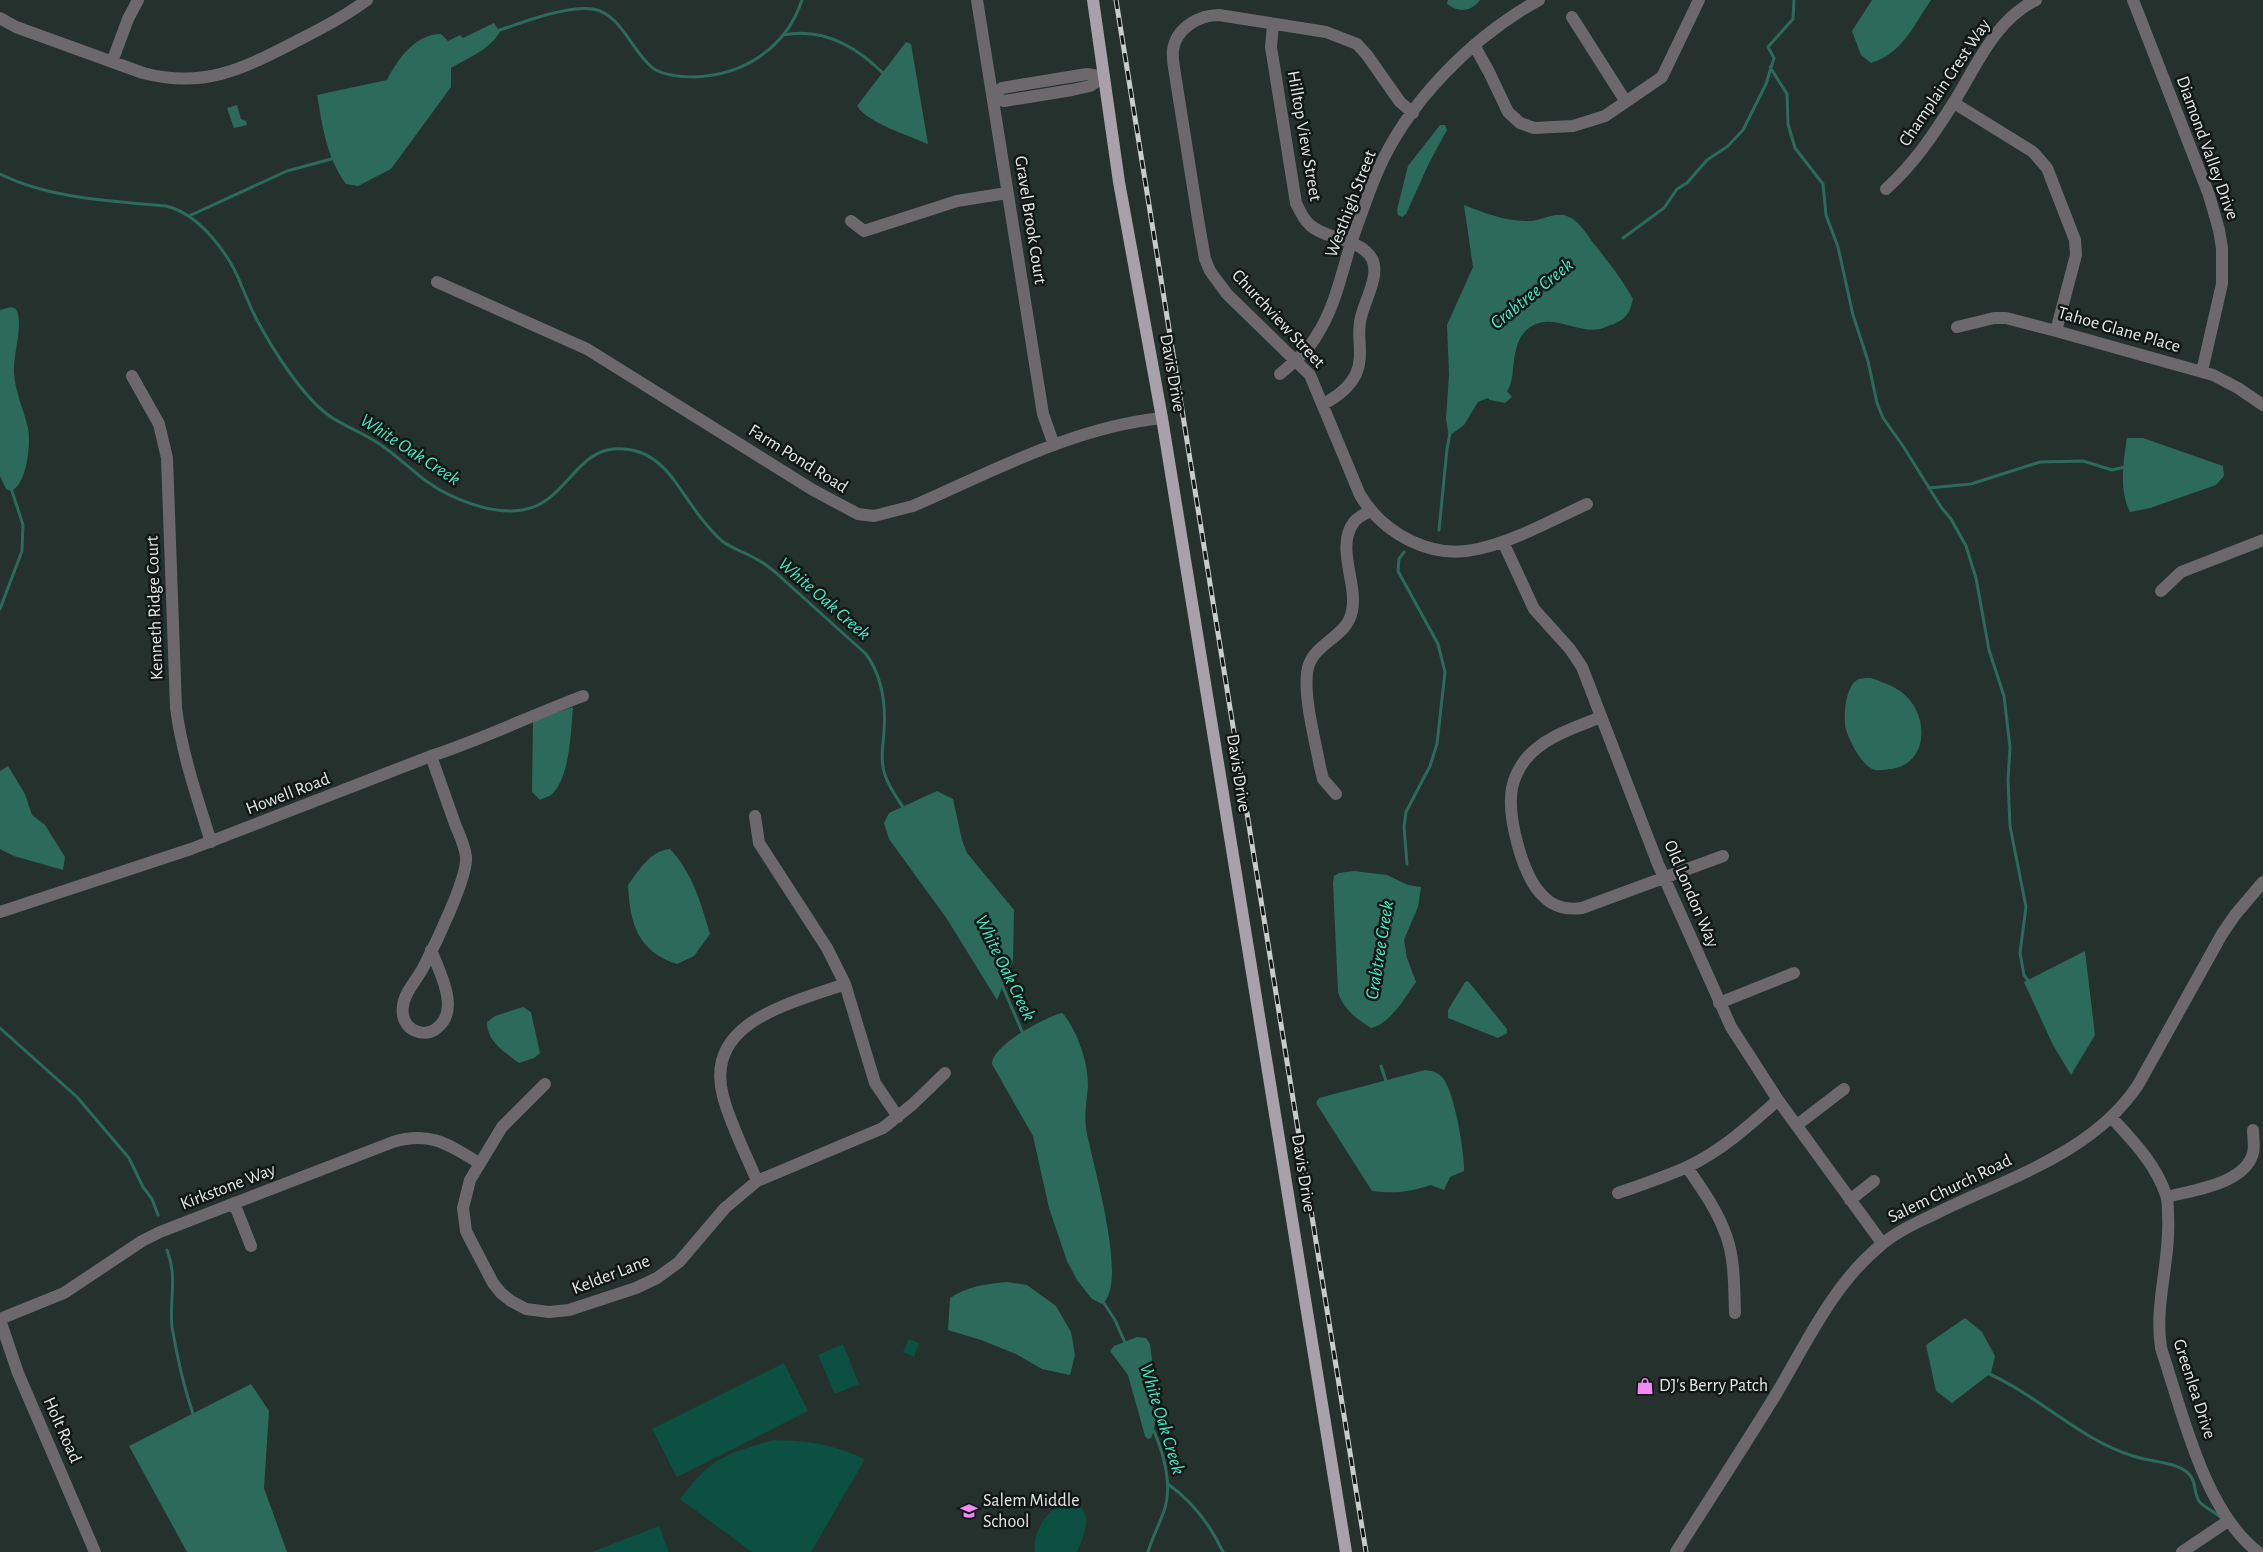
<svg xmlns="http://www.w3.org/2000/svg" width="2263" height="1552" font-family="'Alegreya Sans',sans-serif">
<style>
.green{fill:#0b5042}
.water{fill:#2c6b5b}
.lines{fill:none;stroke-linecap:round;stroke-linejoin:round}
.stream{stroke:#2c6b5b;stroke-width:3}
.minor{stroke:#6c686c;stroke-width:12}
.major{stroke:#a9a1a9;stroke-width:12}
.rail-casing{stroke:#c5cecb;stroke-width:5}
.rail{stroke:#121715;stroke-width:3;stroke-dasharray:9;stroke-linecap:butt}
.labels{text-anchor:middle;dominant-baseline:central;stroke-width:5;stroke-linejoin:round;paint-order:stroke}
.street-label{font-size:18px;fill:#e1e9e6;stroke:#121715}
.poi-label{font-size:18px;fill:#e1e9e6;stroke:#121715;text-anchor:start}
.water-label{font-size:19px;font-style:italic;fill:#41ecc6;stroke:#121715}
</style>
<rect width="100%" height="100%" fill="#24312d"/>
<path class="green" d="M909,1339L919,1343L914,1357L903,1352Z
M843,1344L859,1384L835,1394L818,1355Z
M784,1363L808,1411L677,1477L652,1429Z
M774,1440C810,1441 832,1444 865,1459L811,1552H752L680,1499C691,1486 703,1468 719,1460C736,1450 755,1445 774,1440Z
M1065,1503C1098,1505 1085,1533 1077,1552H1035C1031,1534 1047,1509 1065,1503Z
M659,1526L669,1552H592Z"/>
<path class="water" d="M1448,0H1480C1471,12 1459,13 1447,4Z
M1872,0H1931C1913,26 1903,53 1871,63L1861,55L1852,31Z
M494,23L500,32C489,50 468,58 451,68V87L391,169L358,186L346,184C326,156 323,128 317,95L387,80C398,59 415,34 441,34L448,41L460,35L463,38Z
M906,42L911,44L928,144C910,136 868,123 857,106Z
M237,105L241,119L246,121L247,125L234,128L227,108Z
M1440,125H1445L1447,130L1429,163L1406,214L1402,217L1398,215L1397,210L1408,166Z
M1464,205C1484,213 1505,221 1527,221C1541,222 1555,210 1569,217C1581,222 1587,236 1595,245C1609,263 1622,279 1633,299C1630,312 1627,318 1614,324C1609,325 1604,328 1600,329C1578,334 1553,313 1532,326C1507,340 1518,378 1507,391L1512,397L1505,403L1490,400L1488,398L1478,402L1464,425L1449,436L1446,419L1449,374L1447,325L1473,267Z
M11,307L16,309C24,323 13,354 14,373C15,392 24,410 28,428C31,444 27,485 11,491L6,489L0,476V310Z
M2127,438H2143L2223,466L2224,476L2216,485L2150,508L2130,512C2119,490 2123,462 2127,438Z
M1871,678C1885,683 1898,687 1908,698C1929,721 1927,764 1891,769C1886,769 1880,771 1875,770C1862,767 1846,736 1845,724C1844,712 1846,687 1857,680C1860,678 1867,678 1871,678Z
M573,707C571,730 570,779 551,795C548,797 543,798 540,800L532,792L533,720Z
M8,766L25,794L32,815L45,825L65,857L63,870L14,856L0,849V771Z
M937,791L953,799L962,840L967,853L1014,910L1013,961L997,1000L947,919L889,839L884,823L889,813Z
M670,849C692,872 701,903 710,934L694,956L677,964C637,951 630,923 628,885C639,870 650,851 670,849Z
M1354,871L1387,875L1408,885L1421,887L1418,907L1404,940L1407,958L1416,982C1404,999 1391,1023 1371,1028C1357,1019 1343,1009 1338,992L1333,883L1334,876L1339,873Z
M2085,951L2095,1035L2071,1075L2053,1045L2024,982Z
M1468,981L1507,1029V1033L1498,1038L1448,1018V1010L1465,982Z
M523,1007L531,1012L540,1053L534,1058L519,1063C505,1052 487,1042 487,1022L495,1016Z
M1062,1013C1068,1018 1072,1028 1076,1035C1083,1051 1088,1068 1088,1086C1087,1100 1084,1114 1086,1128C1091,1160 1130,1284 1102,1304L1092,1299L1077,1280L1067,1261L1049,1208L1033,1136L992,1064C991,1046 1045,1017 1062,1013Z
M1425,1070C1432,1071 1437,1072 1442,1077C1454,1089 1465,1154 1464,1171L1450,1177L1444,1190L1431,1185C1408,1192 1396,1194 1372,1191L1316,1103L1319,1098Z
M1007,1282L1027,1285L1056,1306L1071,1332L1075,1355L1070,1375L1042,1369L1016,1354L981,1340L948,1330L950,1298C968,1286 986,1284 1007,1282Z
M1965,1318L1982,1332L1995,1356L1991,1373L1952,1403L1936,1391L1926,1345Z
M1137,1337L1146,1338L1150,1344C1153,1370 1162,1414 1151,1438L1148,1439L1145,1436L1128,1375L1110,1351L1114,1346Z
M251,1384L269,1411L264,1488L287,1552H187L129,1446Z"/>
<g class="lines">
<path class="stream" d="M497,31C521,23 567,5 593,9C622,14 632,53 654,69C666,76 681,77 695,77C744,75 786,48 802,0
M783,35C822,27 856,46 884,74
M1770,67L1787,94L1788,124L1795,148L1823,184L1826,215L1838,247L1853,315L1868,361L1877,403L1883,418L1903,446L1941,507L1951,519L1966,546L1976,578L1989,650L2004,696L2010,747L2008,780L2010,826L2026,907L2020,953L2024,975L2029,982
M0,174C51,199 110,201 166,206C200,214 230,255 242,287C247,298 251,309 257,320C273,350 304,399 331,417C346,427 363,433 378,443C395,454 410,469 426,481C451,499 492,515 522,510C573,502 576,433 639,452C654,457 665,468 674,480C689,501 703,524 722,541C732,549 747,553 758,560C764,563 770,568 775,572L866,654C882,676 886,705 884,732C883,746 880,761 885,775C889,787 897,798 904,809
M189,216L287,171L335,158
M1623,238L1664,208L1677,189L1687,183L1707,160L1728,146L1743,130L1766,84L1774,58L1768,47L1793,19L1794,0
M1929,488L1971,484L2040,462L2083,461L2112,470L2125,467
M1439,530L1447,449L1450,433
M1404,552L1399,559L1398,571L1438,644L1445,672L1437,744L1430,766L1406,812L1404,827L1407,864
M0,609L22,551L23,525L11,488
M1002,985L1024,1036
M0,1028L77,1097L129,1158L143,1187L152,1199L158,1215
M1381,1066L1387,1084
M167,1250C178,1278 169,1299 172,1327C177,1357 184,1388 194,1417
M1102,1300L1115,1320L1126,1345
M1987,1373C2038,1395 2080,1440 2133,1456C2150,1462 2174,1461 2188,1473C2197,1481 2193,1492 2199,1501C2203,1507 2214,1511 2220,1517
M1168,1484C1193,1502 1210,1524 1223,1552
M1148,1552C1152,1538 1159,1525 1164,1511C1173,1485 1164,1455 1154,1431H1151"/>
<path class="minor" d="M977,0L1043,414L1054,445
M2133,0L2209,195L2219,230L2222,248V284L2202,371
M1572,17L1626,102
M0,18L16,27L143,73C204,89 242,69 295,42C320,29 344,17 367,0
M1273,24L1271,47L1296,203C1300,211 1303,219 1310,225C1326,240 1361,238 1372,259C1381,276 1362,305 1360,322C1357,340 1364,356 1356,374C1349,388 1337,397 1323,404
M1474,45L1489,72L1508,112L1520,123L1534,128L1573,126L1605,116L1662,77L1699,0
M112,62L128,19L138,0
M1087,74L1104,77L1090,86L1072,90L1004,101L993,96L1002,88Z
M1954,103L2033,152L2047,168L2075,240L2076,255L2056,331
M1413,113L1400,102L1367,55L1357,44L1326,32L1219,15C1199,15 1176,28 1173,50C1172,58 1174,67 1175,74L1199,225L1205,259L1210,271L1227,294L1310,375L1360,495C1384,534 1431,560 1478,549C1515,541 1552,520 1587,504
M1886,189C1914,164 1934,134 1954,102C1977,65 1995,20 2036,0
M851,221L864,231L957,201L1007,193
M437,282L587,349L813,490L858,514L874,516L913,506C993,471 1074,427 1162,418
M1957,327L1994,318H2006L2056,331L2213,375L2238,388L2263,405
M1280,374C1294,362 1308,351 1317,335C1335,307 1341,275 1351,243C1359,220 1367,197 1376,175C1406,103 1472,37 1539,0
M132,376L159,424L167,458L176,708C182,754 197,797 211,842
M1503,542L1534,609L1570,649L1582,667L1658,864L1731,1027L1778,1100L1882,1243
M2161,591L2181,572L2263,540
M1601,717C1574,728 1543,737 1525,760C1519,768 1514,778 1512,788C1507,816 1522,876 1543,896C1553,907 1568,910 1582,908L1723,856
M431,756C439,779 447,801 455,824C459,834 465,846 466,857C468,877 435,945 424,966C418,979 404,992 403,1006C401,1016 406,1028 416,1031C423,1034 432,1033 437,1028C461,1010 439,971 431,950
M1336,794L1323,779L1320,767C1315,739 1304,700 1307,673C1310,643 1347,639 1352,611C1358,583 1335,547 1354,522C1358,517 1365,514 1370,511
M755,816L759,843L827,948L845,984
M0,912L191,849L431,756C483,739 532,715 583,696
M1719,1003L1794,973
M545,1084L502,1127L470,1180L463,1208L466,1231L471,1241L493,1283L501,1293L511,1301L526,1309L549,1312L569,1310L636,1288L657,1278L679,1262L725,1208L757,1181L883,1128L913,1104L945,1073
M2111,1117C2132,1140 2156,1164 2166,1195C2168,1201 2168,1208 2168,1214C2171,1260 2154,1303 2161,1348C2182,1411 2204,1511 2258,1552
M1797,1125L1844,1089
M1687,1167C1702,1189 1717,1210 1726,1235C1735,1259 1734,1288 1735,1313
M757,1181C746,1154 730,1124 723,1096C703,1021 793,1003 845,984L875,1083L898,1117
M1618,1193C1641,1185 1665,1177 1687,1167C1721,1151 1750,1125 1778,1100
M2167,1197C2193,1190 2245,1184 2253,1153C2255,1146 2253,1137 2253,1130
M1850,1200L1874,1181
M234,1203L251,1246
M0,1319L64,1293L142,1241L160,1232L393,1142C430,1131 448,1144 479,1163
M0,1320L18,1373L95,1552
M1676,1552C1709,1500 1743,1448 1775,1396C1806,1344 1833,1284 1881,1245C1897,1231 1918,1222 1937,1213C2007,1178 2092,1154 2138,1085L2222,934L2235,915L2263,882
M2182,1552L2228,1521"/>
<path class="major" d="M1093,0L1119,182L1162,418L1346,1552"/>
<g class="rail-casing">
<path id="rail" d="M1116,0L1366,1552"/>
</g>
<use href="#rail" class="rail"/>
</g>
<defs>
<g id="shop-bare" transform="scale(1.35)"><path d="M-5-2.5h2.3a2.7 3.5 0 0 1 5.4 0H5L5.5 6h-11ZM-1.5-2.5h3a1.5 2.3 0 0 0-3 0Z" fill="#ef8bf6" stroke="#121715" stroke-width="2.5" paint-order="stroke"/></g>
<g id="school-bare" transform="scale(1.35)"><path d="M0-5L7-2L0 1L-7-2ZM-4 1L0 2.5L4 1V4Q0 6-4 4Z" fill="#ef8bf6" stroke="#121715" stroke-width="2.5" paint-order="stroke"/></g>
</defs>
<g fill-rule="evenodd">
<use href="#shop-bare" x="1645" y="1386"/>
<use href="#school-bare" x="969" y="1511"/>
</g>
<g class="labels">
<g class="street-label">
<text transform="translate(1945 83) rotate(-56)">Champlain Crest Way</text>
<text transform="translate(1304 136) rotate(80)">Hilltop View Street</text>
<text transform="translate(2207 148) rotate(70)">Diamond Valley Drive</text>
<text transform="translate(1351 204) rotate(-69)">Westhigh Street</text>
<text transform="translate(1030 220) rotate(81)">Gravel Brook Court</text>
<text transform="translate(1278 319) rotate(47)">Churchview Street</text>
<text transform="translate(2119 330) rotate(16)">Tahoe Glane Place</text>
<text transform="translate(1172 373) rotate(80)">Davis Drive</text>
<text transform="translate(798 459) rotate(32)">Farm Pond Road</text>
<text transform="translate(155 608) rotate(-92)">Kenneth Ridge Court</text>
<text transform="translate(1238 773) rotate(81)">Davis Drive</text>
<text transform="translate(288 794) rotate(-21)">Howell Road</text>
<text transform="translate(1691 894) rotate(67)">Old London Way</text>
<text transform="translate(1303 1173) rotate(81)">Davis Drive</text>
<text transform="translate(228 1187) rotate(-21)">Kirkstone Way</text>
<text transform="translate(1950 1189) rotate(-26)">Salem Church Road</text>
<text transform="translate(611 1275) rotate(-21)">Kelder Lane</text>
<text transform="translate(2194 1389) rotate(72)">Greenlea Drive</text>
<text transform="translate(62 1430) rotate(66)">Holt Road</text>
</g>
<g class="poi-label">
<text x="1659" y="1386">DJ's Berry Patch</text>
<text x="983" y="1501">Salem Middle<tspan x="983" dy="21">School</tspan></text>
</g>
<g class="water-label">
<text transform="translate(1532 294) rotate(-39)">Crabtree Creek</text>
<text transform="translate(410 450) rotate(33)">White Oak Creek</text>
<text transform="translate(824 599) rotate(41)">White Oak Creek</text>
<text transform="translate(1380 950) rotate(-81)">Crabtree Creek</text>
<text transform="translate(1005 968) rotate(64)">White Oak Creek</text>
<text transform="translate(1162 1419) rotate(73)">White Oak Creek</text>
</g>
</g>
</svg>
